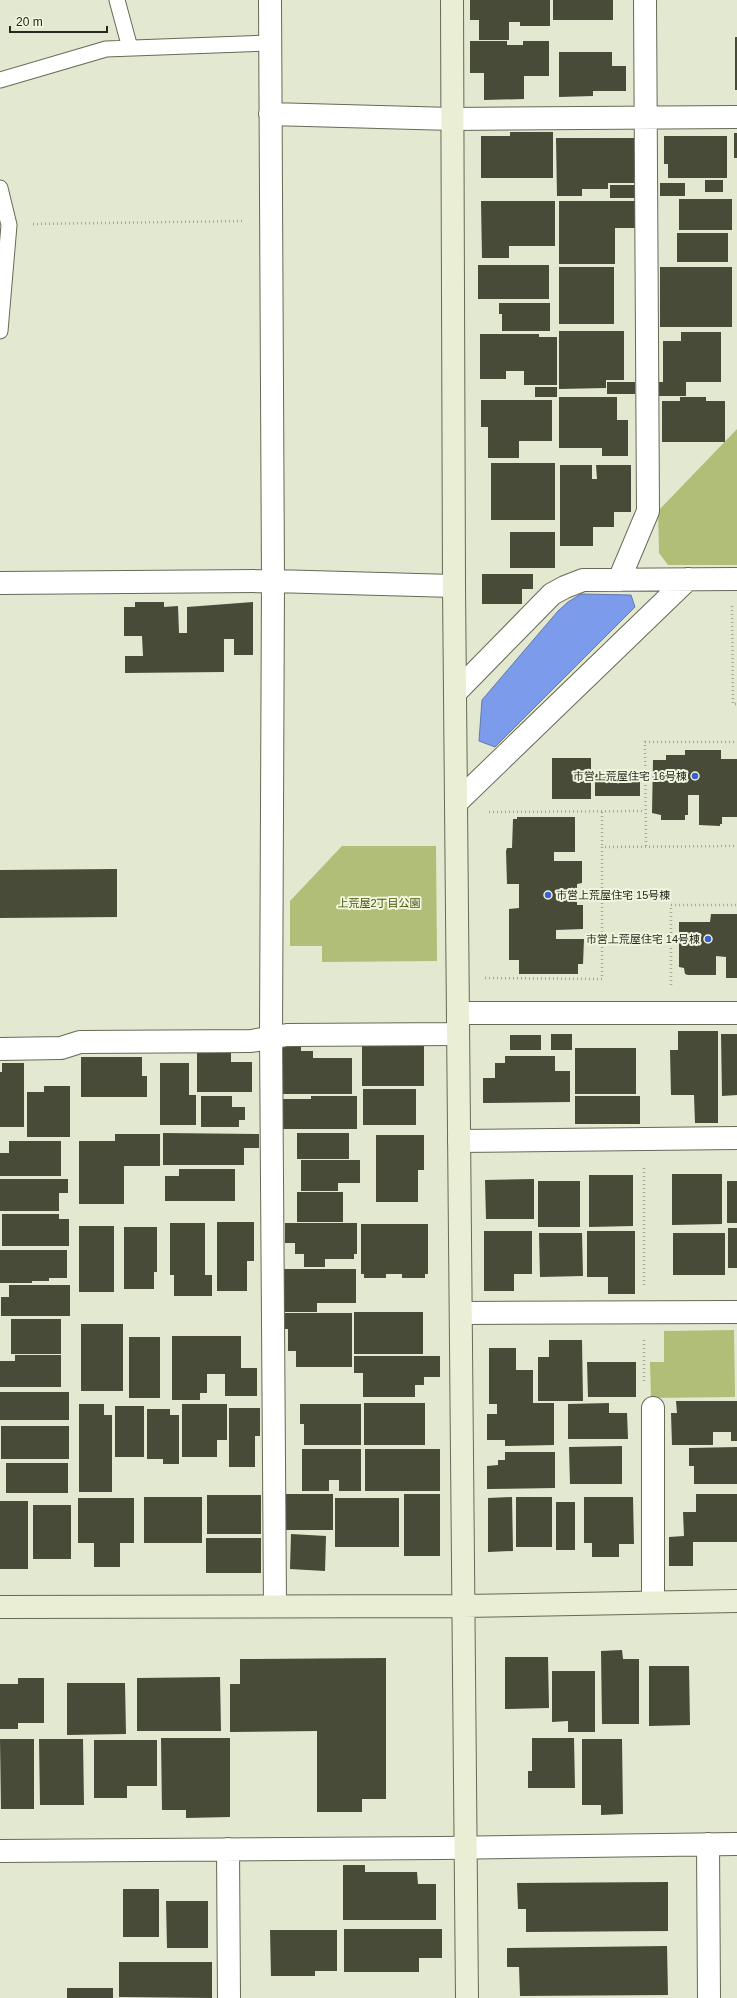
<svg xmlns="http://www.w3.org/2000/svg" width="737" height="1998" font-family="Arial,'Noto Sans JP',sans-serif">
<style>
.green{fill:#b1be77}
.water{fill:#7d9beb;stroke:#6378ae}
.building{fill:#474b37}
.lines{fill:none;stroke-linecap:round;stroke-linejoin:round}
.lane-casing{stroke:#666a56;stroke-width:17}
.street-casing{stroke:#666a56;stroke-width:24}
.secondary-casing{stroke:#666a56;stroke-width:24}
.path{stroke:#a3a794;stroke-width:2.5;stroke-dasharray:1 3;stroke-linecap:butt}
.lane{stroke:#fff;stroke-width:15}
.street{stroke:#fff;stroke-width:22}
.secondary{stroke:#e9eed5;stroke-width:22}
.poi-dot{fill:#3e5fd1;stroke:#f0f5de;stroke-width:1.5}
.labels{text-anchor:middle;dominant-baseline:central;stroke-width:4;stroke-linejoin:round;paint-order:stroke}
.poi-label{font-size:11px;fill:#26281f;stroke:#f0f5de;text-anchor:end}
.park-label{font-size:11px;fill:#4a540a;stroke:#f0f5de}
</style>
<rect width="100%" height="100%" fill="#e3e8d1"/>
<path class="green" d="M737,429V565H668L659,553L658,511Z
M342,846H436L437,961L322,962V946H290V901Z
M734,1330L735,1397L651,1398L650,1362H664V1331Z"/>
<path class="water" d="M581,594L631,595L635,607L495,747L479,741L482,700L558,611L568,602Z"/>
<path class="building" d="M470,0H550V26H520V22H509V40H479V20H470Z
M553,0H613V20H553Z
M735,37H737V90H735Z
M470,41H507V45H523V41H549V76H524V99L484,100V73H470Z
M559,52H612V66H626V91H593V96L559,97Z
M510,132H553V178H481V136H510Z
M734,133H737V158H734Z
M664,136H727V178H668V164H664Z
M556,138H634V183H608V189H582V196H557Z
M705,180H723V192H705Z
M660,183H685V196H660Z
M610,185H635V198H610Z
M679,199H732V230H679Z
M481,201H555V246H509V258H482Z
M559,201H636V228H615V264H559Z
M677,233H728V262H677Z
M478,265H549V299H478Z
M559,267H614V324H559Z
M660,267H732V327H660Z
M499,303H550V331H502V314H499Z
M559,331H624V380H606V388L559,389Z
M681,332H721V382H686V396H657V382H663V341H681Z
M480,334H539V337H557V385H524V371H506V379H480Z
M607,382H635V394H607Z
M535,387H557V397H535Z
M559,397H617V420H628V456H602V448H559Z
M680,397H706V401H725V442H662V401H680Z
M481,400H552V441H519V458H488V427H481Z
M491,463H555V520H491Z
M560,465H592V479H597L596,465H631V512H614V527H593V546H560Z
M510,532H555V568H510Z
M482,574H533V589H522V604H482Z
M135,602H164V607L178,606L179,633H187V607L253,602V655H234V639H224V672L125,673V656H143L142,636H124V607H135Z
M685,750H721V759H737V817H722V824H720V826L699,825V795H688V815H685V820H661V815L652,813L653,760H666V755H685Z
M552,758H591V799H552Z
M595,774H640V796H595Z
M517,817H575V852H554V861H582V883L577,884V905H583V929L556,930V939H584L583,964H578V974H519V960H509V909L519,908V884H507L506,851L507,848H512L513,819H517Z
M117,869V917L0,918V870Z
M711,914H737V978H726V957L716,956V975H688L685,974L684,968L679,967V922H710Z
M678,1031H718V1123H695L694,1095H671L670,1050H678Z
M551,1034H572V1050H551Z
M721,1034H737V1095L722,1096Z
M510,1035H541V1050H510Z
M283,1045H301V1051H313V1058H352V1094H283Z
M362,1046H424V1086H362Z
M575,1048H636V1094H575Z
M197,1052H231V1062H252V1092H197Z
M505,1056H555V1071H570V1102L483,1103V1078H495V1063H505Z
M81,1057H142V1076H147V1097H81Z
M2,1063H24V1127H0V1072H2Z
M160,1063H189V1095H196V1125H160Z
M44,1086H70V1137H27V1092H44Z
M363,1089H416V1125H363Z
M201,1096H232V1107H245V1120H239V1127H201Z
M311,1096H357V1129H281V1099H311Z
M575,1096H640V1124H575Z
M163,1133L259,1134V1148H244V1165H163Z
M297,1133H349V1159H297Z
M115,1134H160V1166H124V1204H79V1141H115Z
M376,1135H424V1170H418V1202H376Z
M9,1141H61V1176H0V1153H9Z
M301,1160H360V1183H338V1191H301Z
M179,1169H235V1201H165V1176H179Z
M672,1174H722V1224L672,1225Z
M589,1175H633V1226L589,1227Z
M0,1179H68V1193H59V1211H0Z
M534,1179V1219H486L485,1180Z
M538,1181H580V1227H538Z
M727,1181H737V1223H727Z
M297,1192H343V1222H297Z
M2,1214H59V1219H69V1246H2Z
M217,1222H254V1261H247V1291H217Z
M170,1223H205V1275H212V1296H174V1275H170Z
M285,1223H357V1254H354V1259H325V1267H304V1254H295V1243H285Z
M361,1224H428V1274H425V1278H402V1274H386V1278H364V1274H361Z
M79,1226H114V1292H79Z
M124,1227H157V1272H154V1289H124Z
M728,1228H737V1268H728Z
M484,1231H532V1274H514V1291H484Z
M587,1231H635V1294H608V1277H587Z
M539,1233H582L583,1276L540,1277Z
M673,1233H725V1275H673Z
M0,1250H67V1278H49V1281H32V1283H0Z
M284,1269H356V1303H317V1312H284Z
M9,1285H70V1316H1V1297H9Z
M354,1312H423V1354H354Z
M284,1313H352V1367H296V1351H288V1329H284Z
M11,1319H61V1354H11Z
M81,1324H123V1391H81Z
M172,1336H241V1368H257V1396H225V1374H207V1393H200V1400H172Z
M129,1337H160V1398H129Z
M549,1340H582L583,1401H538V1357H549Z
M489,1348H516V1370H533V1403H554V1445L505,1446V1440H487V1414H497V1404H489Z
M15,1355H61V1387H0V1361H15Z
M354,1356H440V1377H424V1385H415V1397H363V1373H354Z
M587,1362H636V1397H588Z
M0,1392H69V1420H0Z
M676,1401H737V1441H731V1432H713V1445H672L671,1413H677Z
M364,1403H425V1445H364Z
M609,1403V1413H627L628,1439H568V1404Z
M79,1404H104V1415H112V1492H79Z
M182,1404H227V1440H217V1457H182Z
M300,1404H361V1445H304V1424H300Z
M115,1406H144V1457H115Z
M229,1408H260V1436H255V1467H229Z
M147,1409H170V1415H179V1464H163V1459H147Z
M1,1426H69V1459H1Z
M622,1446V1484H570L569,1447Z
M737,1447V1484H694V1466H689V1448Z
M302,1449H361V1491H339V1480H329V1491H302Z
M365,1449H440V1491H365Z
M505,1452H555V1488L487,1489V1466L498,1465V1460H505Z
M6,1463H68V1493H6Z
M286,1494H333V1530H286Z
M404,1494H440V1556H404Z
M696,1494H737V1542H693V1566H669V1537L684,1536L683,1512H696Z
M207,1495H261V1534H207Z
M144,1497H202V1543H144Z
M512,1497L513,1551L488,1552V1498Z
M516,1497H552V1547H516Z
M584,1497H633L634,1544H619V1557H592V1543H584Z
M78,1498H134V1543H120V1567H94V1543H78Z
M335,1498H399V1547H335Z
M0,1501H28V1569H0Z
M556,1502H575V1550H556Z
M33,1505H71V1559H33Z
M291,1534L326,1536L325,1571L290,1569Z
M206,1538H261V1573H206Z
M622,1650L623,1659H639V1724H602L601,1651Z
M505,1657H548L549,1708L505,1709Z
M386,1658V1799H362V1812H317V1731L230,1732V1684H240V1659Z
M649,1666H689L690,1725L649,1726Z
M552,1671H595V1732H568V1721L552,1722Z
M220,1677L221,1731H137V1678Z
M18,1678H44V1723H18V1729H0V1684H18Z
M67,1683H125L126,1734L67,1735Z
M161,1738H230V1817L186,1818V1810H162Z
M532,1738H574L575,1788H528V1771H532Z
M0,1739H34V1809H1Z
M39,1739H83L84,1805H40Z
M582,1739H622L623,1814L601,1815V1805H582Z
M94,1740H157V1786H127V1798H94Z
M343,1865H365V1872H417L418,1884H436V1920H343Z
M668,1882V1931L526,1932V1909H518L517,1883Z
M123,1889H159V1937H123Z
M166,1901H208V1948H167Z
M344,1929H442V1958H419V1972H344Z
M270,1930H337V1971H315V1976H271Z
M667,1946L668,1995L520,1996L519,1967H507V1948Z
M119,1962H212V1998L119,1997Z
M67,1988H113V1998H67Z"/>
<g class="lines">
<g class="lane-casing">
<path id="lane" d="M117,0L130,48
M0,80L106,49L270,43
M0,188L9,225L0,331"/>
</g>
<g class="street-casing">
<path id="street" d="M270,0L273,581L271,1037L275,1605
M270,114L452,119L737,117
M619,580L648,511L645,0
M0,583L273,581L454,586
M455,693L552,594L565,587L583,580L737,579
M456,803L688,579
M458,1013H737
M0,1049L61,1048L80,1042L251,1041L287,1035L458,1034
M459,1141L737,1138
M461,1313L737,1312
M653,1408V1602
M708,1844L709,1998
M228,1849L229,1998
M0,1851L442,1848L737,1844"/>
</g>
<g class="secondary-casing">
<path id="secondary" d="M452,0L454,586L467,1998
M0,1607L463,1606L737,1601"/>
</g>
<path class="path" d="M33,224L244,221
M732,606L733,704H737
M489,812L645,811
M602,812V847
M646,846L645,742H737
M485,978L602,979V847L737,846
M671,985V905H737
M644,1285V1168
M644,1340V1381"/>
<use href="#lane" class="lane"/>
<use href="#street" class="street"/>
<use href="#secondary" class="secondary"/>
</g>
<g class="poi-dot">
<circle cx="695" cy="776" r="4"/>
<circle cx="548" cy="895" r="4"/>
<circle cx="708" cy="939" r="4"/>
</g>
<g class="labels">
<g class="poi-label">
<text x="687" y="776">市営上荒屋住宅 16号棟</text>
<text x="556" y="895" text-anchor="start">市営上荒屋住宅 15号棟</text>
<text x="700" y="939">市営上荒屋住宅 14号棟</text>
</g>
<g class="park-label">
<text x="379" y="903">上荒屋2丁目公園</text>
</g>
</g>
<path d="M10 26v6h97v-6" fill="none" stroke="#26281f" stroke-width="2"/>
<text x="16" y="26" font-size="12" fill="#26281f" stroke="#f0f5de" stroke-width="3" paint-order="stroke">20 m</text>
</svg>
